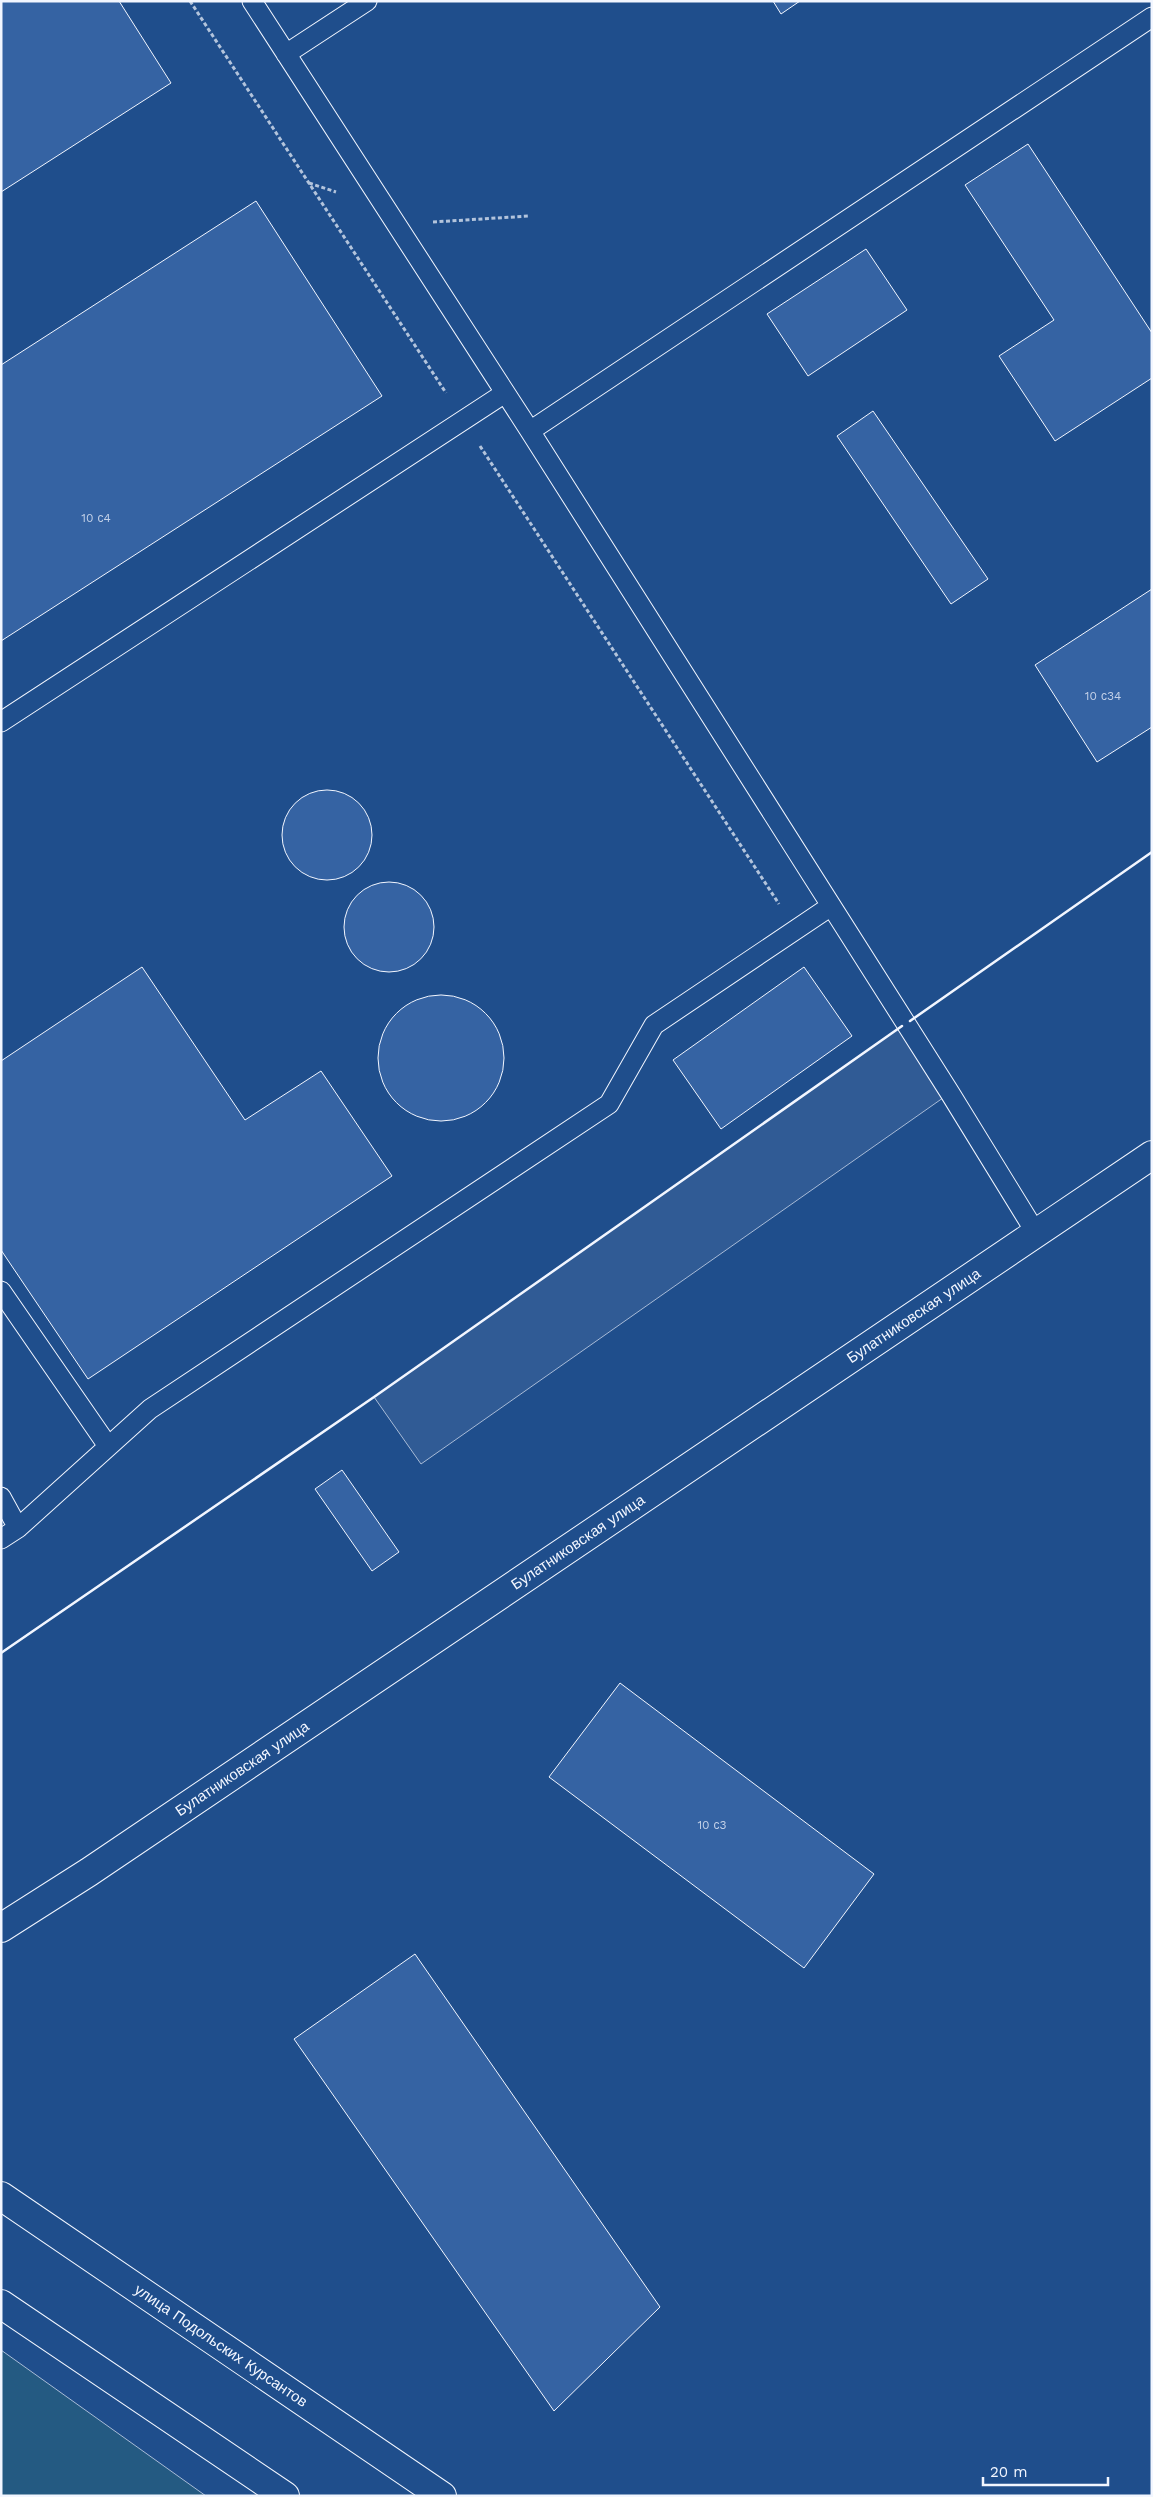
<svg xmlns="http://www.w3.org/2000/svg" width="1153" height="2497" font-family="'Work Sans',sans-serif">
<style>
.green{fill:#245a82;stroke:#a8bbd7}
.parking{fill:#305b95;stroke:#a8bbd7}
.building{fill:#3563a3;stroke:#f2f6ff}
.lines{fill:none;stroke-linecap:round;stroke-linejoin:round}
.service-casing{stroke:#f2f6ff;stroke-width:21}
.minor-casing{stroke:#f2f6ff;stroke-width:30}
.secondary-casing{stroke:#f2f6ff;stroke-width:30}
.path{stroke:#b3c4dc;stroke-width:3;stroke-dasharray:4 2.5;stroke-linecap:butt}
.service{stroke:#1f4e8c;stroke-width:19}
.minor{stroke:#1f4e8c;stroke-width:28}
.secondary{stroke:#1f4e8c;stroke-width:28}
.wall{stroke:#f2f6ff;stroke-width:2.5}
.labels{text-anchor:middle;dominant-baseline:central;stroke-width:4;stroke-linejoin:round;paint-order:stroke}
.number-label{font-size:12px;fill:#c3d1e8}
.street-label{font-size:15px;fill:#f2f6ff;stroke:#1f4e8c}
</style>
<rect width="100%" height="100%" fill="#1f4e8c"/>
<path class="green" d="M1,2350L206,2496H1Z"/>
<path class="parking" d="M906,1023L950,1093L421,1464L374,1397Z"/>
<path class="building" d="M1,1H119L171,83L1,192Z
M773,1H800L781,14Z
M1028,144L1152,333V378L1055,441L999,356L1054,320L965,185Z
M256,201L382,396L1,641V365Z
M866,249L907,310L808,376L767,314Z
M873,411L988,579L951,604L837,436Z
M1152,589V727L1097,762L1035,665Z
M282 835a45 45 0 1 1 90 0a45 45 0 1 1-90 0Z
M344 927a45 45 0 1 1 90 0a45 45 0 1 1-90 0Z
M142,967L245,1120L321,1071L392,1176L88,1379L1,1250V1061Z
M804,967L852,1036L721,1129L673,1060Z
M378 1058a63 63 0 1 1 126 0a63 63 0 1 1-126 0Z
M342,1470L399,1552L372,1571L315,1489Z
M620,1683L874,1874L804,1968L549,1777Z
M415,1954L660,2307L554,2411L294,2039Z"/>
<g class="lines">
<g class="service-casing">
<path id="service" d="M252,1L530,431L950,1093L1036,1233
M286,54L367,1
M530,431L1152,17
M1,722L505,393
M1,1291L108,1446
M1,1497L18,1528
M1,1539L18,1528L150,1409L609,1104L654,1025L831,906"/>
</g>
<g class="minor-casing">
<g id="minor">
<path id="s1" d="M1,1928L89,1872L1152,1155"/>
</g>
</g>
<g class="secondary-casing">
<g id="secondary">
<path id="s2" d="M1,2196L442,2496"/>
<path d="M1,2304L285,2496"/>
</g>
</g>
<path class="path" d="M190,1L446,393
M309,183L336,192
M433,222L529,216
M480,446L779,904"/>
<use href="#service" class="service"/>
<use href="#minor" class="minor"/>
<use href="#secondary" class="secondary"/>
<path class="wall" d="M910,1021L1152,852
M1,1653L374,1397L902,1026"/>
</g>
<g class="labels">
<g class="number-label">
<text x="96" y="518">10 с4</text>
<text x="1103" y="696">10 с34</text>
<text x="712" y="1825">10 с3</text>
</g>
<g class="street-label">
<text stroke="none"><textPath href="#s1" startOffset="1099">Булатниковская улица</textPath></text>
<text stroke="none"><textPath href="#s1" startOffset="694">Булатниковская улица</textPath></text>
<text stroke="none"><textPath href="#s1" startOffset="289">Булатниковская улица</textPath></text>
<text stroke="none"><textPath href="#s2" startOffset="266">улица Подольских Курсантов</textPath></text>
</g>
</g>
<rect width="1153" height="2497" fill="none" stroke="#f2f6ff" stroke-width="5"/>
<path d="M983 2477v8h125v-8" fill="none" stroke="#f2f6ff" stroke-width="2.5"/>
<text x="990" y="2477" font-size="15" fill="#f2f6ff" stroke="#1f4e8c" stroke-width="4" paint-order="stroke">20 m</text>
</svg>
